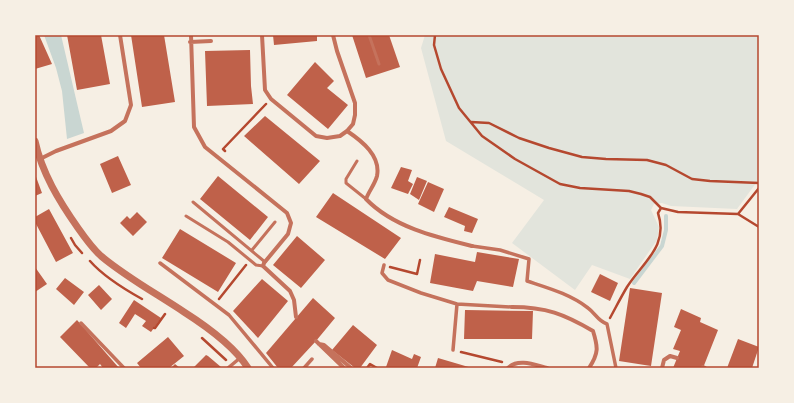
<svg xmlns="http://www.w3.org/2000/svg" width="794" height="403" font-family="'PT Sans',sans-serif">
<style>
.green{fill:#e2e4dc}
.water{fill:#c9d6d2}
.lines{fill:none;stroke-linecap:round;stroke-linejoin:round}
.stream{stroke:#c9d6d2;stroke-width:4}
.building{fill:#bf614a}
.path{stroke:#b5482f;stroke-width:2.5}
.service{stroke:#c5725c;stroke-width:3}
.pedestrian{stroke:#c5725c;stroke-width:3.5}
.minor{stroke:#c5725c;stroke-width:4}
.tertiary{stroke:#c5725c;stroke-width:7}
.neatline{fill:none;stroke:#b5482f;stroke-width:1.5}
</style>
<rect width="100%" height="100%" fill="#f6efe4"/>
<path class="green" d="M425,35H759V179L737,209L671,206L662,203L654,204L651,210L659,227L657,240L630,279L592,265L575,290L512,243L544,200L446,141L421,48Z"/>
<path class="water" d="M44,35H61L84,133L67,139L62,91L56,68Z"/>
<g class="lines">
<path class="stream" d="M634,283L662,246L666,230V216"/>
</g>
<path class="building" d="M35,35H39L52,64L35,69Z
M67,35H101L110,84L77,90Z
M131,35H164L175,102L142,107Z
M273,35H317V41L274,45Z
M352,35H389L400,67L366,78Z
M250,50L251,86L253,104L207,106L205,51Z
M315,62L334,81L327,88L348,105L328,129L287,95Z
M265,116L320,161L299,184L244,136Z
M118,156L131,185L112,193L100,164Z
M401,167L412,170L408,181L413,184L408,194L391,188Z
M35,174L42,193L35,196Z
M218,176L268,217L250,240L200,199Z
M417,177L427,181L419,200L410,194Z
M428,182L444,189L434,212L418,204Z
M333,193L401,238L385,259L316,217Z
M449,207L478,219L472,233L464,231L465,226L444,217Z
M49,209L73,253L56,262L35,222V217Z
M137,212L147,222L133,236L120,223L127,216L130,219Z
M180,229L236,263L218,292L162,258Z
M297,236L325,260L301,288L273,265Z
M477,252L519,259L513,287L477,281L473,291L430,283L435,254L475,262Z
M35,267L47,284L35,292Z
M600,274L618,283L610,301L591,292Z
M65,278L84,292L74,305L56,289Z
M262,279L288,301L258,338L233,311Z
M99,285L112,299L101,310L88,295Z
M630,288L662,293L651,366L619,361Z
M313,298L335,318L316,341L291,368H278L266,353Z
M134,300L161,318L151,332L142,326L146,321L135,314L126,328L119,323Z
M681,309L701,318L700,322L718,330L703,368H673L680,351L673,349L681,330L674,327Z
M465,310L533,311L532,339H464Z
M77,320L85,329L119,368H103L100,364L96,368H90L60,337Z
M353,325L377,345L360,368H355L332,350Z
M168,337L184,356L169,368H141L137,363Z
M738,339L759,347L752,368H727Z
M392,350L412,359L414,354L421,357L417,368H389L386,367Z
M206,355L208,356L221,367L193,368Z
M438,358L472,368H435Z
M175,364L180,368H171Z"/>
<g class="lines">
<path class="path" d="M435,35L434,45L441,69L459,108L482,136L515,159L560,184L580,188L629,191L641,194L650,197L661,208
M471,122L489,123L519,138L549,148L582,157L606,159L647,160L666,165L692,179L710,181L759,183
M225,151L223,149L266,104
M738,214L759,227
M71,238L75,245L82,253
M90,261C104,277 124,289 142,299
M390,267L417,274L420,260
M219,299L246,265
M610,318C616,307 621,297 627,287C643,262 669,246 658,213L661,208L678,212L738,214L759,188
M154,328H155L165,314
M202,338L226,360
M461,352L502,362
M367,368L370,364L377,368"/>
<path class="service" d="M369,35L379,64
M357,161L346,179V183L366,199
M193,202L265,262
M186,216L228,242L256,265L263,266
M252,250L275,222"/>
<path class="pedestrian" d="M472,246L500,250L529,259L527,281C548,288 570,294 588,308C595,313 598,321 607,324L616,368
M160,263L229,315L273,368
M384,265L382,273L388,280L421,293L457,304L512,307
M81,323L124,368
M453,350L457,304
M228,368L240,358
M304,368L312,359"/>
<path class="minor" d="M191,35L194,127L205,147L287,213L291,223L288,234L264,263L263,266L290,291L294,300L296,317
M262,35L265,90L271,99L316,136L327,138L340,136L347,131L353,124L355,115V103L337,51L333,35
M190,42L211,41
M347,131C362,141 381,156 377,176C375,184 369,191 366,199C393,227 435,237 472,246
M40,159L56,151L111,131L125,121L131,105L120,35
M512,307C546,307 564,314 593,331C598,347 599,353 589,368
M316,341L344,368
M319,344L324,345L351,368
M703,367L705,368
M508,368C518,358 535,365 547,368
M662,368L664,360L670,356L677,358"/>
<path class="tertiary" d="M35,141C42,173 59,201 78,228C85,238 92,248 101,256C126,277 157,294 184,312C206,326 234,346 248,368"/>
</g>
<rect width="794" height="403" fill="none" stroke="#f6efe4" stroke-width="72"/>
<rect x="36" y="36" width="722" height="331" class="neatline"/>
</svg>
